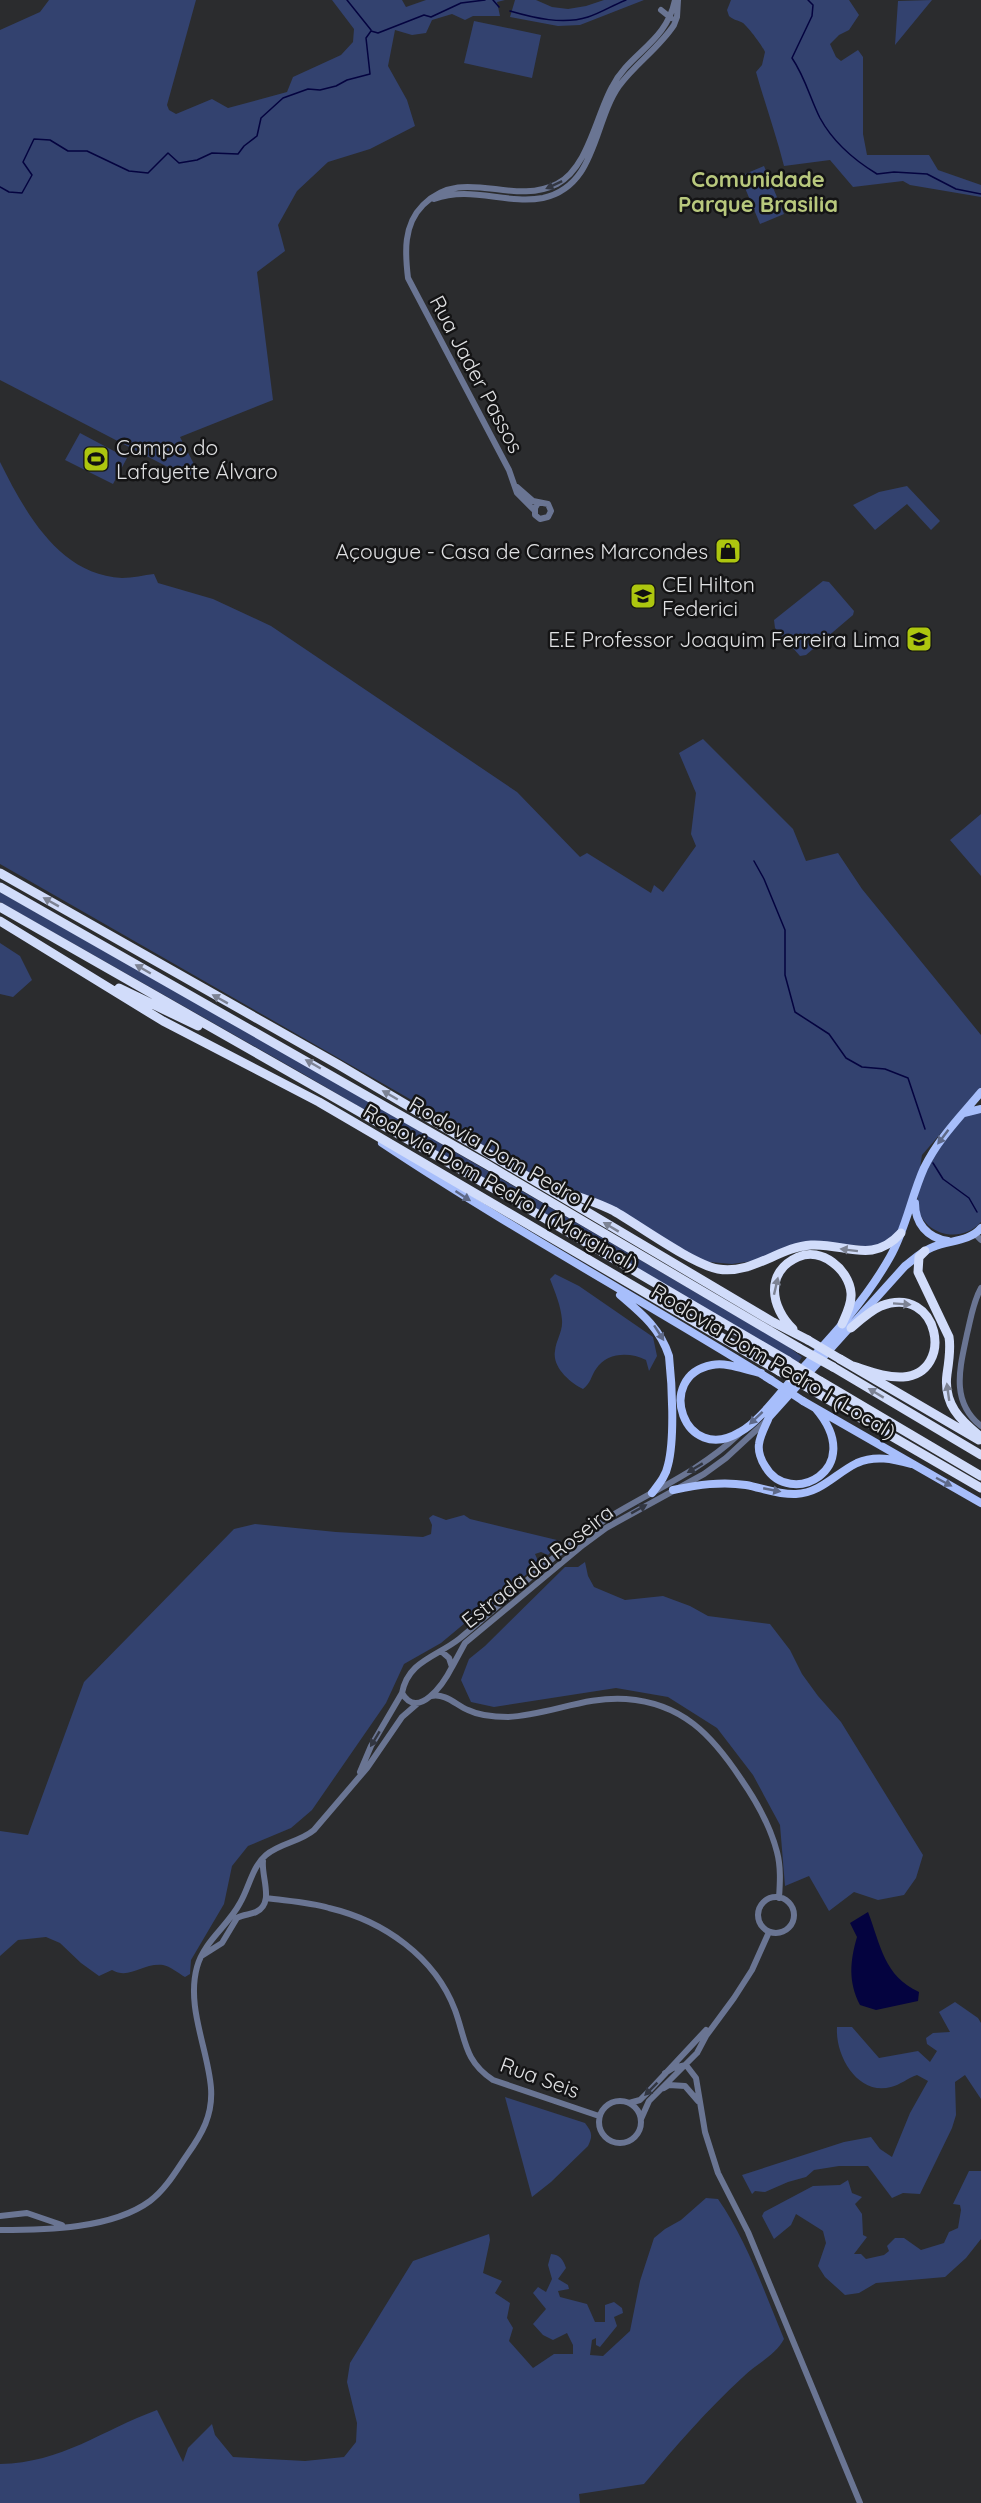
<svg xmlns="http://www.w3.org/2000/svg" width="981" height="2503" font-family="Quicksand,sans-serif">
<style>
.green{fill:#33426f}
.water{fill:#04033f}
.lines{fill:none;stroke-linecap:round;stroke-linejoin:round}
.stream{stroke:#04033f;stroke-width:1.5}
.minor{stroke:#6a7593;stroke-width:6}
.major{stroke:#a7befb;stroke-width:8}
.highway{stroke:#d1dcfa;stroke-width:9}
.major-bridge{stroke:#a7befb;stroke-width:8}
.highway-bridge{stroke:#d1dcfa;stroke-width:9}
.oneway{fill:#323641}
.oneway2{fill:#7c8293}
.oneway3{fill:#5e6988}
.labels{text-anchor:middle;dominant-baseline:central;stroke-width:5;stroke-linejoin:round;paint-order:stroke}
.street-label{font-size:21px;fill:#e0e1e3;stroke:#141415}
.poi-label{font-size:21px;fill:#e0e1e3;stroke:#141415;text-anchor:start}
.neighbourhood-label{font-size:22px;font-weight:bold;fill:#b8c87d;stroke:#141415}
</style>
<rect width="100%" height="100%" fill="#2b2c2e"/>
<path class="green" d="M49,0H196L167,105L169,110L176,114L212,99L228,108L287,92L293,77L341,55L353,42L354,29L332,0H402L406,7L426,0H505L497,2L500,16H473L465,20L452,14L432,20L426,33L412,35L395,30L388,66L407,100L415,126L370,149L328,162L297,191L278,225L285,251L257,272L273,400L180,437L197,470L187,477L0,380V30L40,12Z
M515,0H536L552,7L568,9L586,6L604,0H644L580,25L558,26L510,17Z
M731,0H849L859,15L849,30L839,35L830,44L836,57L841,61L858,50L863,57V134L867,155H929L938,170L981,185V197L910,185L903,181L853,187L830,160L784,166C776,134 765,104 756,72L762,65L765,52C762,45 748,27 743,23C738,20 733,20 729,16L727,10Z
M932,0L895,45L898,1Z
M474,21L541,35L532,78L464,63Z
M764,166L784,214L760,224L740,176Z
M80,433L127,458L113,484L65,460Z
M0,462C25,512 59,575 122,578C133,578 144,575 154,574L158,583L213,599L271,626L517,792L580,857L587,853L651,893L654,885L663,892L696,846L691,834L696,793L679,753L703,739L793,829L806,861L838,853L862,889L981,1035V1087L922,1155L916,1193L896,1239L876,1247L834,1244L753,1261L732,1264L699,1261L599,1204L496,1157L443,1118L0,864Z
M907,486L940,521L931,530L907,504L875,530L853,505L879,492Z
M823,581L829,582L854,611L853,615L806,655L800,656L775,628L774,620Z
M981,814V876L950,840Z
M0,892L308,1066L786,1345L802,1357L798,1363L305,1075L0,902Z
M0,943L20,956L32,980L13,997L0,994Z
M981,1112V1222C958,1248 912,1231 918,1194C924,1163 946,1138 966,1115Z
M555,1274L579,1286L653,1337L657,1356L649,1371L646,1360C630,1352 607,1352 596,1369C591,1376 591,1383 583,1389C570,1383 552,1367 555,1351C556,1340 563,1332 562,1320C561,1306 555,1292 550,1279Z
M433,1515L446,1520L464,1515L470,1519L561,1541L548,1555L541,1552L535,1554L539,1563L493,1604L483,1608L441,1643L404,1664L386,1703L312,1810L291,1828L248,1846L232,1866L224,1904L191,1960L190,1974L185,1977C178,1973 170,1966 163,1965C141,1963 130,1980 112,1970L99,1976L81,1963L60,1943L46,1937L18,1940L0,1956V1831L28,1835L84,1682L234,1529L255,1524L336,1532L423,1537L431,1534L432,1525L429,1518Z
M585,1562L588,1576L594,1587L625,1600L663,1596L690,1606L708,1616L770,1624L790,1650L802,1674L818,1696L841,1722L923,1855L916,1878L904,1895L878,1900L854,1892L829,1911L809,1876L785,1886L780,1825L753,1775L717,1728L668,1697L616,1688L494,1707L471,1702L461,1680L469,1659L485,1646L565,1567H578Z
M955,2002L978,2018L981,2023V2099L965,2075L955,2082L956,2115L952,2128L920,2194L903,2193L892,2198L868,2166H839L814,2170L806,2177L788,2182L765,2192L755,2191L752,2194L742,2175L844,2142L871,2137L880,2149L892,2157L910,2113L928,2081L917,2075C908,2078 900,2085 891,2087C858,2096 835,2056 837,2027H852L879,2058L918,2051L930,2062L937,2051L927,2044L926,2038L933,2033L950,2032L939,2012Z
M505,2097L585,2123C592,2132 593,2136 588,2146L551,2182L532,2197Z
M969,2171H981V2239L966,2258L945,2277L876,2283L859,2293L845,2295L825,2277L818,2266L826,2243L823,2231L796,2214L791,2225L774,2239L762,2216L764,2212L813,2186L840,2185L848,2180L852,2193L862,2197L855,2204L862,2214L863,2235L867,2237L854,2254H861L866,2259L884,2255L889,2251L887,2246L895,2238H904L921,2250L944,2243L949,2232L958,2228L961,2210L960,2205L953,2204Z
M706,2198L718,2199C747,2241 764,2291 784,2339C775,2356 756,2364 743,2377C707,2410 675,2447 644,2484L579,2494L580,2503H0V2464C62,2463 102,2430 157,2410L183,2462L188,2448L212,2424L215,2435L233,2457L305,2461L344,2457L356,2442L357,2423L347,2382L350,2363L413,2261L489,2234L490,2240L483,2273L502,2281L495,2293L510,2303L507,2318L513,2328L509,2341L533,2368L554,2354H573V2345L567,2333L553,2340L543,2335L533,2324L546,2309L533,2293L538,2287L546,2292L552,2279L548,2265L551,2254C560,2255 563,2259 566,2268L558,2279L568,2285L569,2289L558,2291L560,2297L587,2304L595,2322H605V2305L614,2302L622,2308L623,2313L614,2317L617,2326L600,2347L596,2345V2338L592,2340L590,2355L603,2356L630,2331L640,2281L654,2238L665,2229L681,2220Z"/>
<path class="water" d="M868,1912C881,1946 884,1976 919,1992L918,2001L876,2010L860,2005C848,1982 850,1961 857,1937L850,1923Z"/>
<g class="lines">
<path class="stream" d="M347,0L371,30
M493,0L499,7
M808,0L813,5L812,16L792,58C805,77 810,98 820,118C833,142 854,160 877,174L894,172L927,174L956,189L981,194
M510,11C534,18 563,25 588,17C601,13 613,5 626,0
M0,187L9,192L22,193L32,175L23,162L34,139L50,140L68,151H87L129,171L148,173L168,153L179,163L197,160L212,153L238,154L244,146L257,136L261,118L283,98L308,89L320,90L336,86L347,80L370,74L366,38L371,31L378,33L424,15L431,17L461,3L485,0
M754,861L764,879L785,930V975L795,1012L829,1034L846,1058L862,1067L885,1069L908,1078L925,1129
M933,1163L943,1179L969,1198L977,1212"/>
<path class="minor" d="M661,10L671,18
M434,199C471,185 506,205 543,198C597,186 593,123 619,86C635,64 659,48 674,25L677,17L678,0
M517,487L533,501L548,504L551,511L548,517L540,519L535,515V508L538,503
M534,510L517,493L509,470L408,278C405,253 403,225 423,205C463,165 511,207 557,184C588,168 596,116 612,87C630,52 666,43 675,0
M978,1237L981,1240
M981,1288C973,1302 971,1318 967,1334C960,1368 950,1401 981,1426
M441,1651L449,1658L452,1667C444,1683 418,1721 402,1693C408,1661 436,1657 459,1639C508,1599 554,1552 608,1518C652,1491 700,1471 738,1435
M452,1667L465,1643L583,1545L606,1528L704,1474L726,1458L765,1422
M431,1696C446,1693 456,1705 468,1710C480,1716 495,1717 508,1717C548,1715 586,1696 626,1699C682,1703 712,1735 741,1779C757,1802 770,1825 777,1852C781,1867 780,1883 779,1898
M360,1772L371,1746L402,1693
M758 1915a18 18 0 1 1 36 0a18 18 0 1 1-36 0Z
M266,1898C287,1901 309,1902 329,1908C384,1921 435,1957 455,2010C466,2040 464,2061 493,2080L599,2116
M203,1955L222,1943L237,1918C243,1914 250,1915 256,1912C275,1903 261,1877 263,1861
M665,2073L673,2068L686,2065L696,2078L705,2132L718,2173L748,2232L860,2503
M664,2088L669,2085L685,2086L698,2101
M599 2122a21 21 0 1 1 42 0a21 21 0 1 1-42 0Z
M629,2103L640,2100L649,2091L706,2030
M641,2119L649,2101L697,2053L706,2036L734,1998L752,1970L769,1932
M0,2216L27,2213L62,2225
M0,2230C46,2230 112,2229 150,2201C166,2189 176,2171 187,2155C202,2134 213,2115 211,2088C208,2049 186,2007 197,1967C204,1941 228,1926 240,1903C249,1888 252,1867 266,1855C280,1843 300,1842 314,1830L367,1768L402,1717L417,1704"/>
<path class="major" d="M964,1113L981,1109
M382,1143C508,1227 642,1300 771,1380
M915,1203C915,1223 927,1238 948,1241
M620,1295C641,1313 660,1328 669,1356C672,1384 675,1438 668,1465C666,1476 659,1484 652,1493
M761,1373C745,1370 728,1362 712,1365C654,1376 684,1466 740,1432C757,1423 775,1399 788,1384C825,1344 863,1305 890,1257C906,1229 911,1197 924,1168C938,1139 960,1117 981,1092
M803,1401L981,1503
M816,1409C868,1470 789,1509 765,1466C761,1460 758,1451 759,1444C760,1435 766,1425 769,1417L905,1266C914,1259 922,1251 933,1247C949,1240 969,1242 981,1228
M673,1490C698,1485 721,1481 746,1485C762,1488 780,1495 796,1494C821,1493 836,1473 857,1463C875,1455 893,1459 911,1464"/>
<path class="highway" d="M0,873L339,1065L773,1322L808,1340
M0,887L486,1164L799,1348
M0,907L493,1188L788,1361
M0,921L163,1021L319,1102L779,1371
M119,988L198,1026
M558,1190C577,1196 596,1202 614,1211C640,1226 692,1264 718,1269C752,1275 779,1247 811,1245C846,1243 872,1265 901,1233
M925,1251L919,1257L918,1272L949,1337C951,1349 949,1361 947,1374C943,1404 960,1420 981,1437
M851,1328C860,1320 870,1311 881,1306C939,1283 956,1373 903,1377C886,1378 869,1371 853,1366
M793,1329C771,1308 764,1272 798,1257C821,1247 849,1269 851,1293C852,1304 846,1315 842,1324
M840,1359L979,1440
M833,1367L981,1455
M820,1381L981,1476
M812,1390L981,1488"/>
<path class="major-bridge" d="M771,1380L803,1401"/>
<path class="highway-bridge" d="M808,1340L840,1359
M799,1348L833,1367
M788,1361L820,1381
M779,1371L812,1390"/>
</g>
<defs><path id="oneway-solid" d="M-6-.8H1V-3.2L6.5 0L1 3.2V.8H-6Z" transform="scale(1.5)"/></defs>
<g class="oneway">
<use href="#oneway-solid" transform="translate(554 185) rotate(155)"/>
<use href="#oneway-solid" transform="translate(695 1468) rotate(149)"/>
<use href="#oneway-solid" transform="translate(639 1509) rotate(-29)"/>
<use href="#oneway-solid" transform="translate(375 1739) rotate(121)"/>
<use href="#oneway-solid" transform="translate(651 2089) rotate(135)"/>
</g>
<g class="oneway2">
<use href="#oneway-solid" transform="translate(51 902) rotate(-151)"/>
<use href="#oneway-solid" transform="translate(143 969) rotate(-150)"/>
<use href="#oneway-solid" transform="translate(220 999) rotate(-151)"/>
<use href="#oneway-solid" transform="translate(313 1064) rotate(-150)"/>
<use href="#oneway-solid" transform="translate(390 1095) rotate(-150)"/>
<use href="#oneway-solid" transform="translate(611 1227) rotate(-149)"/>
<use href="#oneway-solid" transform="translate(849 1250) rotate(-173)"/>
<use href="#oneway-solid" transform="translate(776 1286) rotate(-77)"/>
<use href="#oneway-solid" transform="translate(902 1304) rotate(4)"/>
<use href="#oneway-solid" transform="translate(948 1392) rotate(-98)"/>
<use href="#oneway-solid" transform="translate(876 1393) rotate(-149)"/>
</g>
<g class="oneway3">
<use href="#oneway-solid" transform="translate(943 1137) rotate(127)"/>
<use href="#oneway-solid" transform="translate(463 1196) rotate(33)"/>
<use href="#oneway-solid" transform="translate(659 1333) rotate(57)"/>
<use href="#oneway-solid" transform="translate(756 1418) rotate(137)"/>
<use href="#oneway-solid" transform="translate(944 1482) rotate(28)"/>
<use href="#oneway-solid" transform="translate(772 1490) rotate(11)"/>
</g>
<defs>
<g id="stadium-square" transform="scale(1.35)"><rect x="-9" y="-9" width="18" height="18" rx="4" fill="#adc60f" stroke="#141415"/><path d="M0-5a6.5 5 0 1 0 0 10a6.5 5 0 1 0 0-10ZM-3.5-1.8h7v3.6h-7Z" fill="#111"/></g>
<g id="shop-square" transform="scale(1.35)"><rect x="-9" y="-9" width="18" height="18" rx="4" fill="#adc60f" stroke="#141415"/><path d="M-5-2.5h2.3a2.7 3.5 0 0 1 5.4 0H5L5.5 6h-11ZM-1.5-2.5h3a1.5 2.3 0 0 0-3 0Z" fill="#111"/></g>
<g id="school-square" transform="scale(1.35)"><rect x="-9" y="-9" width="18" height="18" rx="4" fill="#adc60f" stroke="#141415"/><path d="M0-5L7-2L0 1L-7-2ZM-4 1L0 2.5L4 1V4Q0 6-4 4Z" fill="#111"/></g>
</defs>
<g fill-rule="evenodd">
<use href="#stadium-square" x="96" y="459"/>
<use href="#shop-square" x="728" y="551"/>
<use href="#school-square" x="643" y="596"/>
<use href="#school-square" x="919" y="639"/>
</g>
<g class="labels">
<g class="street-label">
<text transform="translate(477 374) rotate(62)">Rua Jader Passos</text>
<text transform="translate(501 1153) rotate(30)">Rodovia Dom Pedro I</text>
<text transform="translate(501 1187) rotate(30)">Rodovia Dom Pedro I (Marginal)</text>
<text transform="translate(774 1361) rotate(31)">Rodovia Dom Pedro I (Local)</text>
<text transform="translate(537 1566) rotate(-38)">Estrada da Roseira</text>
<text transform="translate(540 2077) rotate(20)">Rua Seis</text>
</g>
<g class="poi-label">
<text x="116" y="447">Campo do<tspan x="116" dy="24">Lafayette Álvaro</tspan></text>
<text x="708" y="551" text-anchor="end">Açougue - Casa de Carnes Marcondes</text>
<text x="662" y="584">CEI Hilton<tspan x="662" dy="24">Federici</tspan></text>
<text x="900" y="639" text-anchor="end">E.E Professor Joaquim Ferreira Lima</text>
</g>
<g class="neighbourhood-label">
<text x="758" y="179">Comunidade<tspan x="758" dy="25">Parque Brasilia</tspan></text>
</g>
</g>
</svg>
